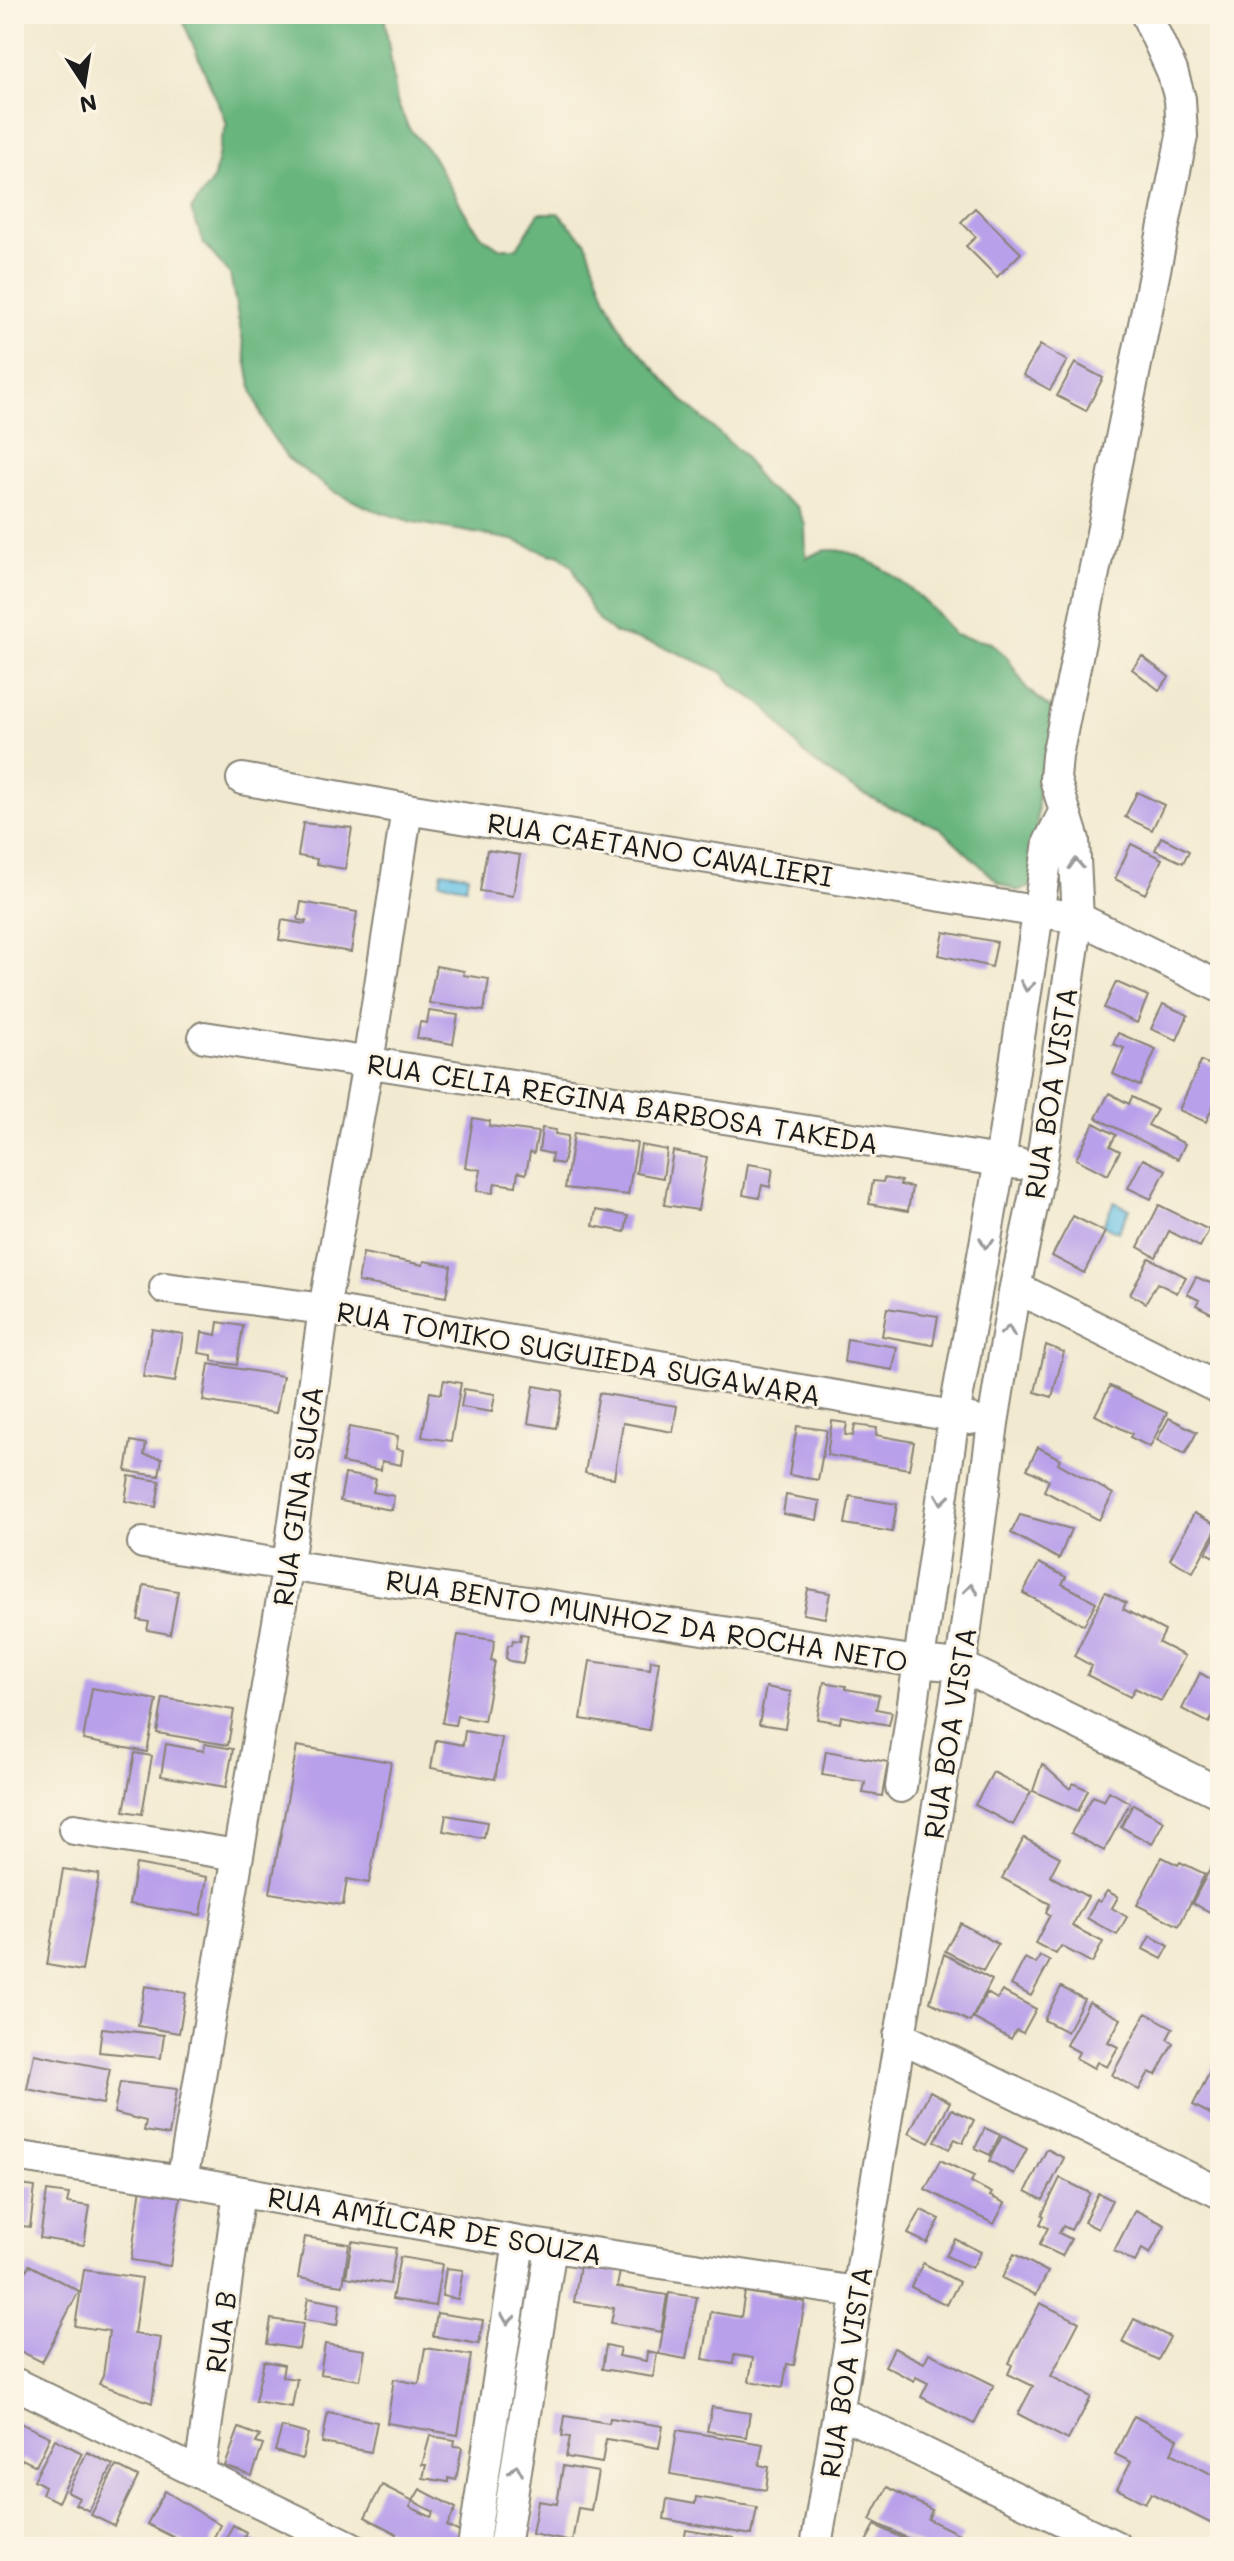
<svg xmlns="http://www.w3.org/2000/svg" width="1234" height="2561" font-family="Mali,sans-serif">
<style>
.forest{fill:#68b57e;stroke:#42684d;stroke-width:2}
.water{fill:#68c2e6;stroke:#426f81;stroke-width:2}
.building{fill:#b9a0ea;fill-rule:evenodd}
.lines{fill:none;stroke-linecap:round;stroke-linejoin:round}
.minor-casing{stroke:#878376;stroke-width:34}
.minor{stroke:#fff;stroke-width:30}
.oneway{stroke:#999}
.labels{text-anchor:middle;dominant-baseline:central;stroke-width:6;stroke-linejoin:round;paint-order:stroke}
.street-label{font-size:28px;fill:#1c1c1c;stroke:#fcf5e5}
</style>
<rect width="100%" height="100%" fill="#fcf5e5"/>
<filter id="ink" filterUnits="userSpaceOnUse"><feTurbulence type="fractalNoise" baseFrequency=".0125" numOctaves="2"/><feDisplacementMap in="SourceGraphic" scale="16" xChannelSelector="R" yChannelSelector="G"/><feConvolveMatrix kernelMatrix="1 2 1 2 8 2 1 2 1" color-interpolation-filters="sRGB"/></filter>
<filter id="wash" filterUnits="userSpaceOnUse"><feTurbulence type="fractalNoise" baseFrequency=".006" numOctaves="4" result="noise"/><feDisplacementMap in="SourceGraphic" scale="32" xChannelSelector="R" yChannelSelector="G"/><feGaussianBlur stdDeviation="1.8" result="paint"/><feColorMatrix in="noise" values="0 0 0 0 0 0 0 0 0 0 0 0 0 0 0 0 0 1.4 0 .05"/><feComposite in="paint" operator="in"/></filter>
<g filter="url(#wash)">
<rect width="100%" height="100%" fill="#f2ead0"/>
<path class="forest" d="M180,14H384L397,102L408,127L432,155L470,221L483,237L499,248H517L539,213H558L586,242L606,298L624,334L681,399L742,454L764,486L797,507L805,525L806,558C811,556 818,552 823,551C864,542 934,604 954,635L991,643L1007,657L1027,689L1056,713L1049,756L1039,773L1037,831L1043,868L1036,886L1016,891L998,882L940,828L885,805L850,787L817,764L802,752L767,708L734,686L722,672L667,648L614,633L599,621L589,606L573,567L559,554L552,555L513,540L413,522L371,509L334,492L287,458L266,427L252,390L230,274L204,244L191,210L214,178L221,140L227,124Z"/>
<path class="water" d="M442,871L468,875L466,887L440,882Z
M1114,1202L1130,1209L1118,1232L1103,1225Z"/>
<g id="blocks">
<path class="building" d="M975,208L1021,253L997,277L966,246L976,237L961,222Z
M1040,345L1067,361L1050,390L1023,375Z
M1075,363L1103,378L1086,411L1057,396Z
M1142,656L1169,677L1159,690L1132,669Z
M1137,792L1164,805L1152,830L1125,817Z
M303,823L352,828L345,869L316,864L317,859L298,856Z
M1161,837L1189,851L1183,863L1155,850Z
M1131,844L1162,859L1145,894L1115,879Z
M487,850L520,855L513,896L480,891Z
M301,902L357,912L351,952L279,940L282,920L305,924L306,921L298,920Z
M944,932L997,942L992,967L939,955Z
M436,966L464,971L463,975L489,979L484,1011L429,1003Z
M1116,982L1148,996L1137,1023L1104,1008Z
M1163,1004L1188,1015L1177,1040L1151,1029Z
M429,1011L458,1015L453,1044L417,1038L420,1022L427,1023Z
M1118,1033L1156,1049L1140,1086L1113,1074L1124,1048L1113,1044Z
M1201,1061L1220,1069V1098L1217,1097L1206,1122L1179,1110Z
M1109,1093L1129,1104L1132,1097L1157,1110L1148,1125L1185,1144L1178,1159L1096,1118Z
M473,1118L490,1121L489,1126L538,1132L534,1153L530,1152L526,1174L518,1172L516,1186L495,1183L493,1193L477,1191L481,1170L465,1167Z
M1094,1123L1116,1135L1110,1146L1120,1151L1108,1175L1076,1159Z
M542,1128L556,1130L555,1134L568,1136L563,1164L551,1162L552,1154L539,1151Z
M574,1133L637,1143L628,1195L565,1188Z
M641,1145L667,1150L663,1178L636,1173Z
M673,1151L707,1157L698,1210L664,1205Z
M1143,1159L1166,1170L1151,1199L1128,1188Z
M748,1164L773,1168L770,1187L762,1185L759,1198L743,1195Z
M884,1178L901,1181L900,1185L912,1187L908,1211L869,1204L873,1181L883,1182Z
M1159,1205L1209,1230L1200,1247L1169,1231L1156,1257L1138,1247Z
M596,1210L628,1216L625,1232L593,1226Z
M1073,1216L1105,1232L1084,1273L1052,1256Z
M363,1253L423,1265L424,1261L451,1266L446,1297L358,1282Z
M1149,1258L1186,1277L1177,1293L1157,1283L1146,1303L1130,1294Z
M1196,1277L1220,1287V1302L1213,1314L1196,1305L1199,1300L1187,1294Z
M887,1308L938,1316L933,1345L882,1336Z
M218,1322L243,1326L237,1365L212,1361V1355L199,1353L202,1332L216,1335Z
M152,1329L183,1334L175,1382L143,1377Z
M847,1339L897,1347L893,1370L844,1362Z
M1046,1345L1064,1352L1052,1397L1035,1392Z
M209,1364L283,1376L276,1413L203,1401Z
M444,1380L461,1383L451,1441L422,1437L430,1392L441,1394Z
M534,1386L563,1391L556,1428L528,1423Z
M1110,1386L1167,1413L1150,1447L1130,1437L1132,1434L1095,1415Z
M464,1389L495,1394L492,1412L461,1407Z
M599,1393L677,1406L673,1432L623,1423L614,1478L585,1473Z
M1169,1418L1197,1432L1185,1454L1157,1440Z
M832,1421L847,1423L845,1435L853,1436L855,1425L877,1428L876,1435L914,1442L909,1469L827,1455Z
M797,1426L827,1430L818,1480L789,1475Z
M349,1427L398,1436L396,1449L403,1450L401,1465L382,1461L381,1470L342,1463Z
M131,1441L146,1444L144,1455L162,1458L159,1476L126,1471Z
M1038,1447L1060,1459L1058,1463L1113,1494L1099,1520L1044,1491L1049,1480L1027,1469Z
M345,1474L376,1479L373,1492L394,1496L392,1510L340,1501Z
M129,1476L160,1481L156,1507L125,1501Z
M786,1495L820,1501L817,1520L783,1514Z
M850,1496L897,1504L892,1532L845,1524Z
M1194,1513L1218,1526L1193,1572L1170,1559Z
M1020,1515L1071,1529L1059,1559L1011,1533Z
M1216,1534L1220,1536V1560L1206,1553Z
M1039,1563L1066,1577L1062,1584L1096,1602L1084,1625L1023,1593Z
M144,1585L178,1591L170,1634L147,1630L149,1622L138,1620Z
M808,1589L830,1593L825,1618L803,1614Z
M1105,1592L1126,1603L1123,1609L1165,1631L1159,1643L1185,1656L1161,1701L1135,1688L1130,1697L1087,1675L1092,1666L1074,1656Z
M521,1634L528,1635L523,1663L510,1661L506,1658L508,1645H512L513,1640L520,1641Z
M458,1635L495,1640L491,1660L495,1661L484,1721L457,1716L455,1725L442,1723Z
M651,1660L659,1661L649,1730L581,1719L590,1661L650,1669Z
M1200,1673L1220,1684V1703L1209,1723L1182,1709Z
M824,1682L846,1686V1689L879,1695L876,1709L892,1712L889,1725L841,1716L840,1723L817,1719Z
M766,1687L791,1692L785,1728L759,1724Z
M92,1688L157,1700L147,1752L83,1740Z
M163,1698L234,1710L228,1745L157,1733Z
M465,1731L502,1738L495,1779L431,1768L436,1740L463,1745Z
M166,1744L204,1751L205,1744L233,1749L226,1787L161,1776Z
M297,1746L391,1762L369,1883L347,1879L343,1905L270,1893Z
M826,1751L888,1762L882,1796L863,1793L865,1782L822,1775Z
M135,1753L152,1756L142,1814L124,1811Z
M1042,1764L1070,1789L1073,1783L1088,1790L1078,1811L1033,1791Z
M993,1772L1031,1792L1013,1825L975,1805Z
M1109,1791L1130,1803L1104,1851L1071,1833L1093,1796L1104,1801Z
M1133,1804L1164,1821L1152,1844L1121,1827Z
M446,1815L487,1822L484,1838L443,1831Z
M1024,1838L1060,1857L1050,1876L1088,1897L1072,1926L1103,1942L1092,1963L1061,1946L1056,1954L1035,1943L1050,1915L1046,1912L1050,1904L1002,1878Z
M1162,1857L1178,1865L1180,1862L1205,1874L1179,1926L1137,1905Z
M1215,1860L1220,1862V1917L1192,1903Z
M136,1864L207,1877L201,1915L129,1904Z
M63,1869L99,1874L82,1971L47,1965Z
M1107,1891L1118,1897L1112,1908L1127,1917L1117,1935L1087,1918L1097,1900L1100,1902Z
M960,1923L998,1944L983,1971L945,1951Z
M1150,1936L1169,1946L1162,1959L1143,1949Z
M944,1954L992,1980L970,2022L930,2002Z
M1040,1956L1050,1961L1031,1996L1011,1985L1025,1958L1036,1964Z
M145,1986L186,1993L179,2033L138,2026Z
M1061,1987L1084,1999L1067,2032L1044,2020Z
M1002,1991L1036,2009L1023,2033L1016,2030L1011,2039L973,2018L987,1993L997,1999Z
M1089,2002L1121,2019L1108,2042L1118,2047L1107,2067L1097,2062L1094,2068L1076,2058L1079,2052L1066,2045Z
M1146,2013L1173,2028L1167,2039L1173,2043L1156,2075L1149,2072L1139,2090L1112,2075Z
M102,2028L164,2035L161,2058L99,2052Z
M34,2054L110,2069L103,2104L27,2089Z
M1215,2062L1220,2065V2119L1193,2105Z
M120,2082L177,2089L169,2135L144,2131L146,2121L114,2113Z
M930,2091L950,2102L929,2143L909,2133Z
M952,2109L974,2120L963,2143L955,2139L949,2149L935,2141Z
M985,2128L1000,2135L990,2155L975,2148Z
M1002,2136L1027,2149L1014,2174L989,2161Z
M1047,2149L1064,2158L1043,2200L1026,2191Z
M940,2160L974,2176L971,2182L992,2193L990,2196L1005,2203L994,2224L925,2189Z
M1060,2178L1090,2193L1071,2230L1063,2226L1059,2233L1071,2239L1062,2256L1039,2245L1048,2228L1040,2224L1044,2216L1042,2215Z
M14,2184L35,2187L30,2227L14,2225Z
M141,2187L181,2193L170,2266L131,2260Z
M47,2191L69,2194L67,2203L90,2206L84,2245L40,2238Z
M1098,2193L1112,2200L1098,2229L1084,2222Z
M921,2210L940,2219L927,2243L908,2234Z
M1135,2210L1165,2225L1150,2254L1142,2249L1135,2262L1114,2251Z
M305,2237L349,2244L343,2285L298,2278Z
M955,2239L981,2252L972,2268L946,2256Z
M352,2241L396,2248L390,2284L346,2277Z
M1014,2254L1048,2272L1036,2295L1002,2278Z
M400,2257L442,2264L435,2306L392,2299Z
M923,2263L959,2282L947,2305L911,2287Z
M29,2265L79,2291L42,2362L14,2348V2294Z
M580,2265L620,2271L617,2287L667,2295L661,2332L611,2323L614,2308L574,2302Z
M446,2268L463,2270L458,2299L442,2296Z
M84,2270L142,2278L134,2334L161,2338L152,2403L99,2384L103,2376L109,2331L75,2326Z
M745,2292L805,2302L794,2365L787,2364L783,2387L749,2381L753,2358L734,2355L733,2364L703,2359L711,2312L741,2317Z
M669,2293L697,2297L686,2359L659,2354Z
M308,2298L340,2304L337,2325L304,2320Z
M1040,2303L1079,2322L1051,2376L1091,2397L1068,2440L1018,2414L1033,2386L1008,2374L1012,2365L1009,2363Z
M437,2313L483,2320L479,2344L433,2336Z
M271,2319L303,2324L299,2349L267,2344Z
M1134,2319L1170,2337L1158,2360L1122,2342Z
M325,2344L365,2350L360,2380L320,2374Z
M606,2345L620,2348L618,2356L646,2361L647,2352L657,2354L653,2377L602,2369Z
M425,2348L471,2355L458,2435L387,2423L394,2379L419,2384Z
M894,2348L924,2363L929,2353L994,2385L974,2424L921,2397L928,2383L916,2377L914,2381L885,2366Z
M264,2361L284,2365L282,2377L297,2379L292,2407L255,2401Z
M712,2407L750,2413L746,2437L707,2431Z
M328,2412L377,2422L371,2452L322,2443Z
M565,2416L609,2423L610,2418L663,2426L659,2448L606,2439L602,2463L566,2457L570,2437L562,2436Z
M1134,2416L1178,2439L1171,2453L1215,2476L1213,2480L1220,2483V2522L1218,2527L1151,2493L1145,2503L1117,2489L1131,2462L1115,2454Z
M14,2420L50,2437L36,2466L22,2459L14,2476Z
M282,2427L308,2434L302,2459L275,2451Z
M239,2428L260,2436L256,2443L263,2445L252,2476L225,2466Z
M677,2430L763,2444L759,2465L769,2467L766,2490L670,2474Z
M430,2436L455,2440L454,2446L462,2447L456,2480L448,2478V2482L423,2478L426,2465H422Z
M55,2439L82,2453L58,2502L42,2494L45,2486L34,2480Z
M87,2452L113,2465L89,2511L75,2504L79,2498L67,2492Z
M116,2466L138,2477L114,2526L91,2515Z
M563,2466L598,2472L591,2510L578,2508L572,2542L532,2534L538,2501L557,2504Z
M382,2485L413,2501L420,2489L456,2508L447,2526L464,2534L457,2547H402L393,2542L397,2534L365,2517ZM413,2501L434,2512L431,2517L410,2507Z
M887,2487L932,2510L928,2519L963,2536L957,2547H925L870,2520Z
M165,2491L220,2525L209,2547H183L185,2543L147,2524Z
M696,2497L757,2507L752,2535L664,2519L667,2499L695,2504Z
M233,2525L246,2532L244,2536L265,2547H221Z
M875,2525L920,2547H863Z
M686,2530L734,2538L732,2547H683Z"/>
</g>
</g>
<g filter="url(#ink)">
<use href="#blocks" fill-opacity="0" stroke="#878376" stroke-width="2"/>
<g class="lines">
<g class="minor-casing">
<path id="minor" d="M242,779L407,809L1078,918L1220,987
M204,1037L1019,1164
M1015,1287L1220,1389
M165,1288L324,1309L971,1419
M143,1543L918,1662L961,1666L1220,1793
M901,1787L954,1416L1000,1161L1049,842L1064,812
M74,1829L237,1855
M899,2036L1220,2193
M14,2156L182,2181L519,2242L857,2292
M182,2181L288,1564L324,1309L368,1063L407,809
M14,2383L351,2547
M838,2411L1117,2547
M200,2472L239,2192
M473,2547L519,2242
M504,2547L551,2247
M816,2547L961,1666L993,1423L1015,1287L1041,1166L1078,918L1074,840L1055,779L1057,756L1182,136L1180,99L1172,71L1146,14"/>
</g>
<use href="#minor" class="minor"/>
</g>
<defs><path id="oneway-chevron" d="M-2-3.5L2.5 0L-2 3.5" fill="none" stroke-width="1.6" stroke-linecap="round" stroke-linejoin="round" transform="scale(2)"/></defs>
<g class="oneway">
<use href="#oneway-chevron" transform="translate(1076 864) rotate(-93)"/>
<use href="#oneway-chevron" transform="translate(1027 986) rotate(99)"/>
<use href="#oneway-chevron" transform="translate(986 1243) rotate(100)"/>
<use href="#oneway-chevron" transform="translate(1008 1331) rotate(-81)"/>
<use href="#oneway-chevron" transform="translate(942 1499) rotate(98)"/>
<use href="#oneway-chevron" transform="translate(971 1589) rotate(-83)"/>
<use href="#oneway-chevron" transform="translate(508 2319) rotate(98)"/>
<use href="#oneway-chevron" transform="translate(516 2470) rotate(-81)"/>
</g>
</g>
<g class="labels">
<g class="street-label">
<text transform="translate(660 849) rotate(9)">RUA CAETANO CAVALIERI</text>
<text transform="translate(1050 1093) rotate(-81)">RUA BOA VISTA</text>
<text transform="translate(623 1103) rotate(9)">RUA CELIA REGINA BARBOSA TAKEDA</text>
<text transform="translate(579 1353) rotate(10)">RUA TOMIKO SUGUIEDA SUGAWARA</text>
<text transform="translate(297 1496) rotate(-82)">RUA GINA SUGA</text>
<text transform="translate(647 1620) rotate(9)">RUA BENTO MUNHOZ DA ROCHA NETO</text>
<text transform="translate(949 1733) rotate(-81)">RUA BOA VISTA</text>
<text transform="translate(435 2225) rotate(10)">RUA AMÍLCAR DE SOUZA</text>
<text transform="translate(220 2332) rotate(-82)">RUA B</text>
<text transform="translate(845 2372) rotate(-81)">RUA BOA VISTA</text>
</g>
</g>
<rect width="1234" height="2561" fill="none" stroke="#fcf5e5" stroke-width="48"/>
<g transform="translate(84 84) rotate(168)" stroke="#fcf5e5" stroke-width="6" paint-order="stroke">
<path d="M0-6L14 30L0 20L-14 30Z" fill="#1c1c1c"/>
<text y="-12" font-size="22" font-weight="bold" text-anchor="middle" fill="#1c1c1c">N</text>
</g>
</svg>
